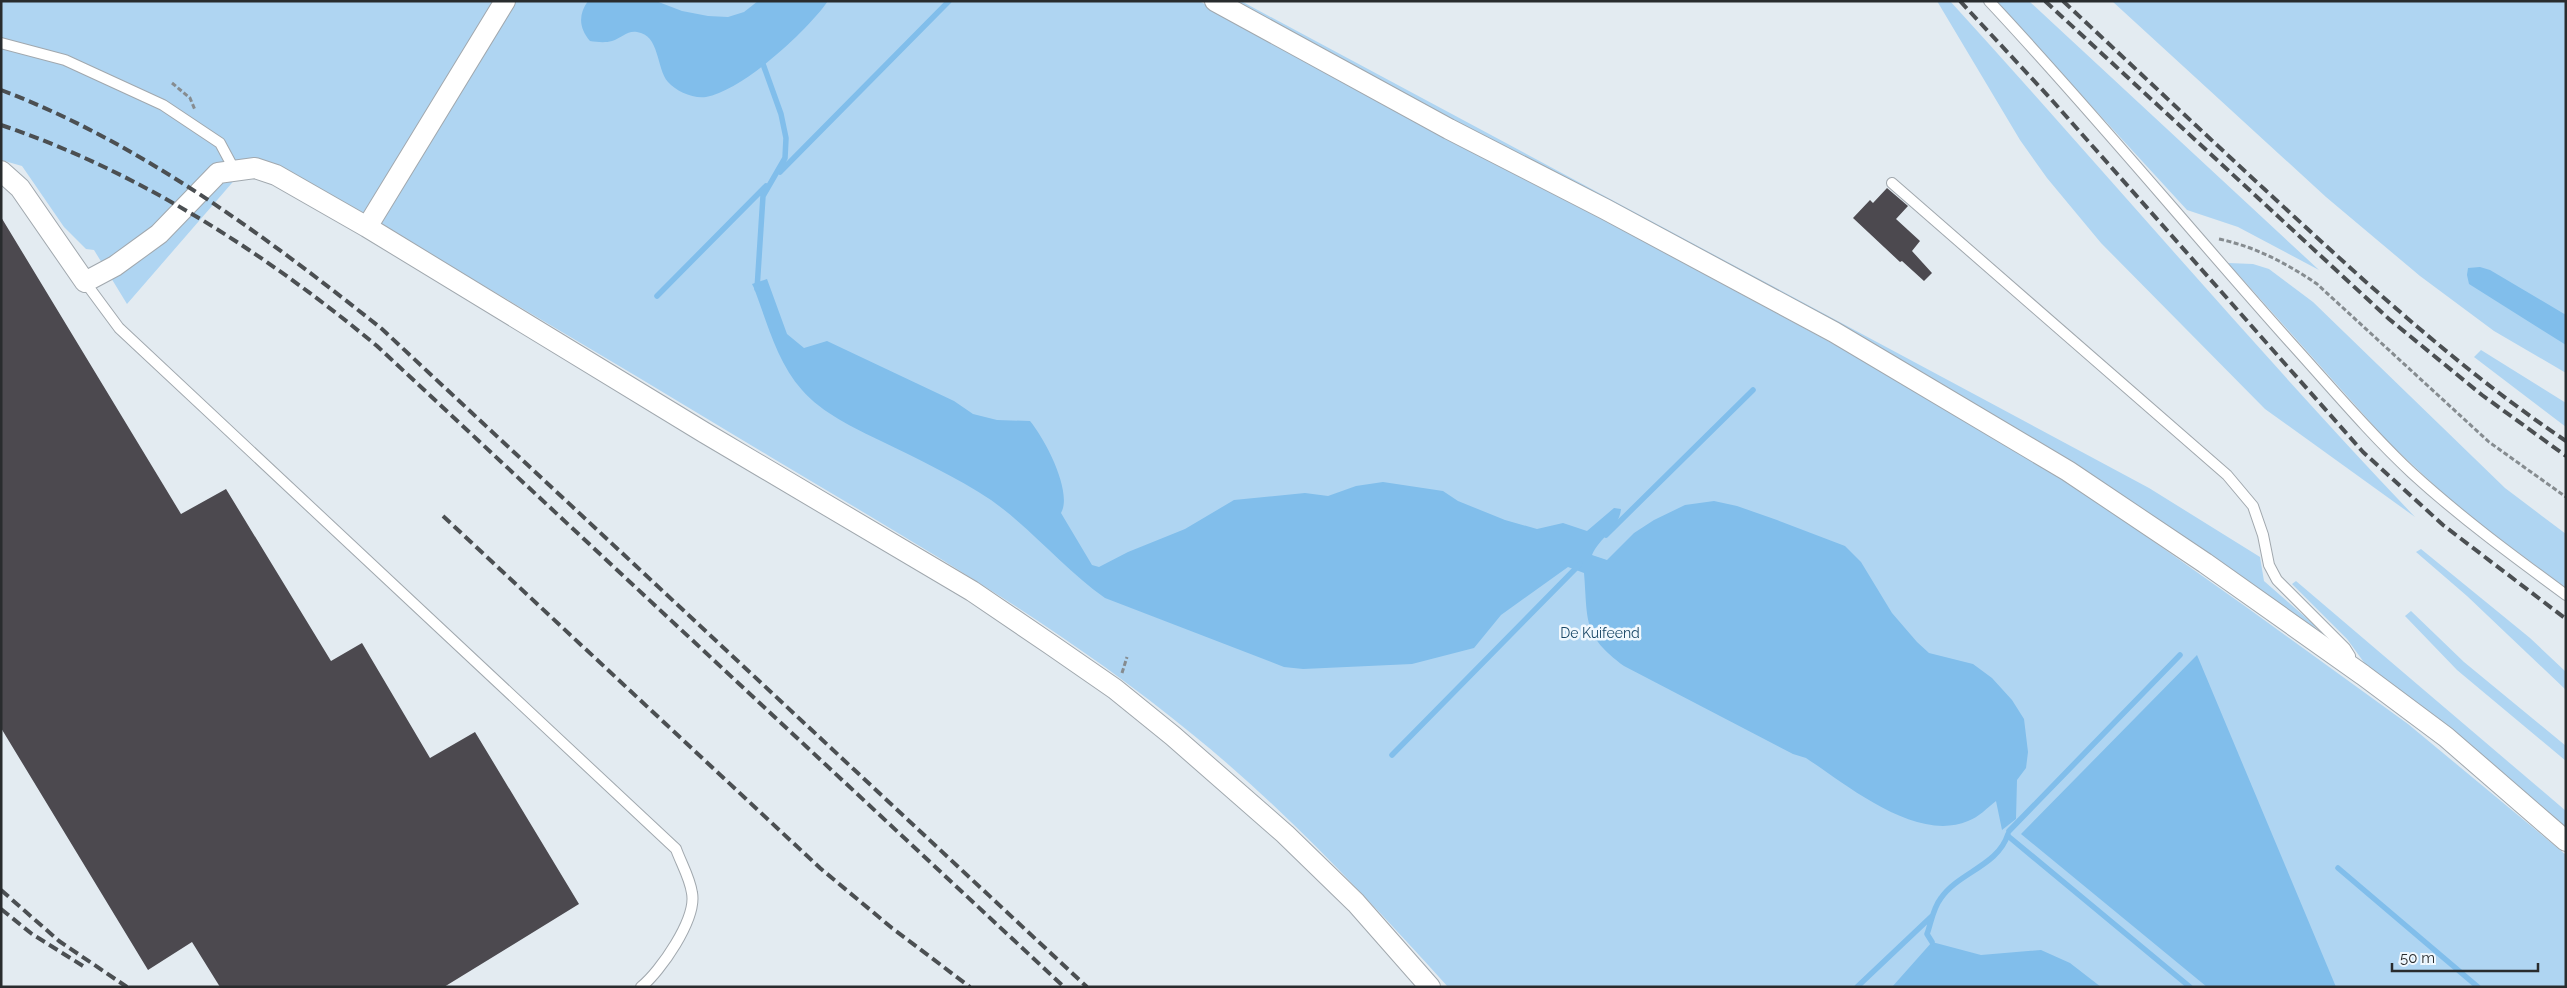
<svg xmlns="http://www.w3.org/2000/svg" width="2567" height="988" font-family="Raleway,sans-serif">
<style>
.green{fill:#afd5f2}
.water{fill:#81beeb}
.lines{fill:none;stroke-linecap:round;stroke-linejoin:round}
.stream{stroke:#81beeb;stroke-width:5.5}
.building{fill:#4c494f}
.lane-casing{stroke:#a1a8ae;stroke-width:12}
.street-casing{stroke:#a1a8ae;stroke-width:22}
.path{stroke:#868c90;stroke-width:3;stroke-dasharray:5 2.5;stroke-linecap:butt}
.lane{stroke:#fff;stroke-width:10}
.street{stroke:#fff;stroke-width:20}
.rail{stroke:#4b4f52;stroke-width:4;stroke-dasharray:10 5;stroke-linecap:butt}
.labels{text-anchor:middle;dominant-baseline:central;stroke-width:5;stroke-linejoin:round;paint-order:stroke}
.park-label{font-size:14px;fill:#184665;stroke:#f0f8fe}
</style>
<rect width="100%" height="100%" fill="#e3ebf1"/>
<path class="green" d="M1,1H1199L1941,402L2047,466L2249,609L2408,724L2566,855V987H1448C1368,899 1285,809 1192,734C1062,627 913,542 769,456C651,385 534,314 415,246C361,216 306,189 251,161L127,304L94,250L86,249L64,227L22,166L1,160Z
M1223,1H1241L2149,488L2260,557L2264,581L2312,623L2328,643L2123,502Z
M1937,1H1950C2106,172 2255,349 2415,517L2265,409L2101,243L2047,178L2020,140Z
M1995,1H2029L2319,270L2238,227L2187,210Z
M2112,1H2566V373L2494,331L2420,276L2326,197Z
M2228,263L2253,264L2269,269L2313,302L2505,488L2566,534V588L2461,510L2389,443Z
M2481,350L2566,403V427L2474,357Z
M2421,549L2530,638L2566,672V690L2467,596L2416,552Z
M2296,581L2566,811V830L2371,672L2347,639L2292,584Z
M2411,611L2464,662L2566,746V761L2457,670L2405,616Z"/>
<path class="water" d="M588,1H656L682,11L708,16L728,17L744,12L758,1H828C807,31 743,90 706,97C693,99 676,91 668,82C656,68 660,35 637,32C628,30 621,38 612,41C605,43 597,42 590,41C579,28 578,15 588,1Z
M2480,267L2490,270L2566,315V345L2469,284L2467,275L2468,268Z
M767,279L787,334L804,348L827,341L954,401L973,414L997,420L1030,421C1045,439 1073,492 1061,513L1092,565L1099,567L1128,552L1185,529L1234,500L1305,493L1328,496L1356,486L1383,482L1443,491L1458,501L1505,520L1537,529L1563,523L1587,531L1614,508L1621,509C1619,529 1599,538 1592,555L1607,560L1634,533L1654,520L1685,505L1714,501L1737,506L1777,520L1845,546L1861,562L1892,613L1917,642L1929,653L1973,664L1992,678L2012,700L2024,719L2028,752L2026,768L2017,780L2016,819L2002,830L1996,801C1987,808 1979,817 1968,821C1916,843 1847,785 1806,758L1793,754L1624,666C1582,635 1588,621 1584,573L1568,567L1501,615L1474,648L1412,664L1303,669L1284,667L1105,598C1064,569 1032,529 991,500C956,477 918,459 881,441C854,428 822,413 802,390C777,362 767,322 754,288L752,284Z
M2197,655L2336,987H2207L2021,834Z
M1932,942L1981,955L2041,950L2070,963L2101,987H1892Z"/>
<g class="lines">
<path class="stream" d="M780,172L949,1
M757,289L763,196L785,158L786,138L781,114L763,64
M657,296L766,186
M1606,535L1753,390
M1392,755L1580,564
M2009,831L2180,655
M2008,836L2190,987
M2338,868L2478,987
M1932,942L1927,934C1931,923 1933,908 1941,898C1959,872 1998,866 2008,834
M1857,987L1932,916"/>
</g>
<path class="building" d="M1887,188L1908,206L1896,219L1920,241L1912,251L1932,273L1924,281L1902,261L1900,262L1853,218L1870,200L1873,203Z
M1,217L181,514L226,489L331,661L362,643L430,758L475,732L579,904L444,987H220L192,942L148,970L1,728Z"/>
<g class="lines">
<g class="lane-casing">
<path id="lane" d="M1989,1C2093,112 2189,229 2290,342C2330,386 2369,433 2412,473C2460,517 2513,556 2566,595
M1,43L65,60L163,105L220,143L235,171
M1892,183L2227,475L2253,506L2263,535L2269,565L2277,580L2345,648L2350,656L2347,663
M85,282L119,328L676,849C681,863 690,878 692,893C697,919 660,972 641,987"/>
</g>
<g class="street-casing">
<path id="street" d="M1215,1L1449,129L1605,209L1834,332L2068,471L2205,563L2363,675L2446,737L2566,841
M1,171L20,188L85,282L115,266L159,234L218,173L255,168L276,175L367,227L705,433L972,591L1050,644L1115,689L1173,736L1285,834L1356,903L1430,987
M367,227L505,1"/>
</g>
<path class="path" d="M172,83L190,98L195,110
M2219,239C2256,247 2286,263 2317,284L2489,442L2566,497
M1122,673L1127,657"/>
<use href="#lane" class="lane"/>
<use href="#street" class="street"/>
<path class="rail" d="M1960,1L2050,98L2363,452L2443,525L2566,619
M2045,1L2389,319L2482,395L2566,456
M2063,1C2138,71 2212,141 2287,210C2376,292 2465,373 2566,441
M1,90C139,142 268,238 382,329L1087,987
M1,125C140,172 265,253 377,346L1064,987
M443,516L820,868L892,928L970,987
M1,890L59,941L127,987
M1,909L32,934L83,966"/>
</g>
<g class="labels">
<g class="park-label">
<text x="1600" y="633">De Kuifeend</text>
</g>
</g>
<rect width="2567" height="988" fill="none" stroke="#292c2e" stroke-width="5"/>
<path d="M2392 963v8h146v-8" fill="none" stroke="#292c2e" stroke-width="2.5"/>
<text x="2400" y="963" font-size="15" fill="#292c2e" stroke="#f0f8fe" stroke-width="4" paint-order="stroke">50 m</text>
</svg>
